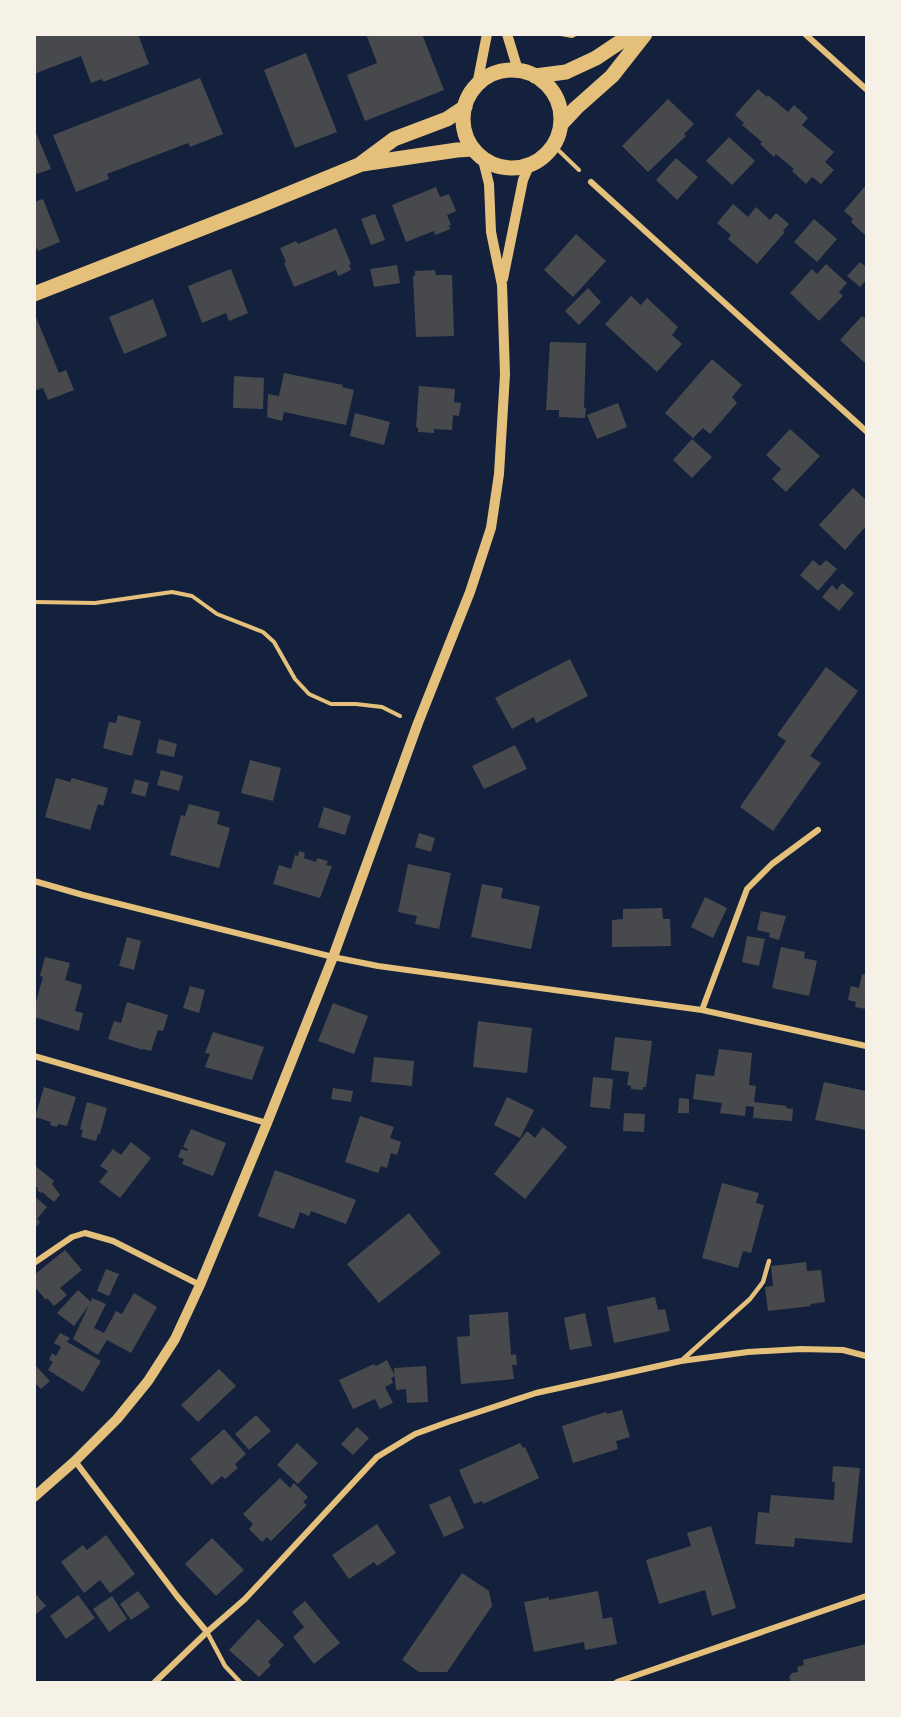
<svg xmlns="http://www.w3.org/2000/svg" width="901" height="1717" font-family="'Fira Sans Condensed',sans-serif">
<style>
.building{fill:#48494c}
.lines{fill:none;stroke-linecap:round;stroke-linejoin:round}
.path{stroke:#e5c07b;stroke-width:4}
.service{stroke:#e5c07b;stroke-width:4.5}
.minor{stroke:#e5c07b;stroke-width:6}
.tertiary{stroke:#e5c07b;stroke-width:10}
.primary{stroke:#e5c07b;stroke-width:15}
</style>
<rect width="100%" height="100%" fill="#14213d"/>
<path class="building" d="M34,34H138L149,64L103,82L102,79L91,83L81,56L34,74Z
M366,34H422L444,90L365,121L347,75L377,63Z
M306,53L337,132L295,148L264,70Z
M200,78L223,134L190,147L188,143L107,174L109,179L76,192L53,135Z
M758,89L767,97L768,95L788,112L794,105L808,118L802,125L834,152L825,162L834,170L821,184L812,177L806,184L792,171L794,169L776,154L774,157L760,144L762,142L742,125L744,123L735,115Z
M668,99L694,124L684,134L686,136L648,172L622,146Z
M34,128L51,169L34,175Z
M729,137L755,161L732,185L706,161Z
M676,158L698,177L677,200L656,180Z
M866,185V236L851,222L853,219L844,211Z
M436,187L440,197L449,194L456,211L447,215L451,225H449L450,229L435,235L434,231L406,242L392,205Z
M43,199L60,242L38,251L34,244V202Z
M733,204L748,217L756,207L770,220L776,213L789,224L783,231L785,232L757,264L728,239L731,235L717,223Z
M375,214L385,240L371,245L361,219Z
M814,219L837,239L817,262L794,242Z
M336,228L351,264L349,265L351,270L338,276L336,270L294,287L284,263L286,262L280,248L296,241L298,244Z
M576,234L606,261L573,297L544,270Z
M860,262L866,267V280L860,287L847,276Z
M826,264L847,283L839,292L843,296L819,321L790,293L812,269L817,274Z
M397,265L400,283L374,287L370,269Z
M231,269L248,313L229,321L226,313L202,323L188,286Z
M435,270L436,275H452L454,336L416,337L413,276H415V271Z
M588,288L601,302L579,325L565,311Z
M631,296L641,305L647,298L678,327L672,335L682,344L657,372L605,324Z
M153,299L167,336L124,354L109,317Z
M866,315V364L840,340L862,316L864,318Z
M34,317H36L59,373L66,370L74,390L48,400L43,388L34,391Z
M550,342L586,343L584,408H586L585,418L559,417V410H546Z
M712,359L742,385L732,397L737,403L710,434L703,428L693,438L665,413Z
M284,373L343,385L342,387L354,390L346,425L284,412L282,421L267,417L268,394L279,396Z
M234,376L264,378L263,409L233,408Z
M419,386L455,389L454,402L461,403L459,416L453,415L452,430L434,429V433L418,432V428L416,427Z
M618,403L627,427L597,439L587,415Z
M355,413L390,422L384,445L350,436Z
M790,429L820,456L786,492L772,479L781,469L766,455Z
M692,439L712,457L692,478L673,460Z
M853,488L866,500V526L845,550L819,525Z
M813,560L820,566L826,560L837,569L818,591L800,575Z
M842,583L854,593L839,611L822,597L832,585L837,590Z
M570,659L588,696L536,723L534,717L512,729L495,698Z
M826,667L858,691L810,756L821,763L773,831L740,807L786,741L777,735Z
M118,715L141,721L132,756L103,748L109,722L116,723Z
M159,739L177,744L174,757L156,753Z
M515,745L527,769L484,789L472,766Z
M250,760L281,768L273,801L241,793Z
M161,770L183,776L179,791L157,785Z
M56,778L70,782L72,778L108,788L103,806L98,804L90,830L45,817Z
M135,779L149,783L145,797L131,793Z
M189,804L220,812L217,824L230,828L219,868L170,855L181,815L185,816Z
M324,807L351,816L345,835L318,827Z
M419,833L435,838L431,852L415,847Z
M299,851L305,853L304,858L316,862L317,858L328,861L326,865L332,866L320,898L273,884L279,865L291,869L295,855L298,856Z
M408,864L451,873L439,929L415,924L417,916L398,912Z
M482,884L503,888L501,898L540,906L531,949L471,937Z
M705,897L727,908L713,938L691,927Z
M662,908L663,919H670L671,946L612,947V920L623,919V909Z
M761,911L786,916L779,940L769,937L770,933L757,930Z
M747,936L765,939L759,966L742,962Z
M127,937L141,941L134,970L119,966Z
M781,947L805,952L804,958L817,961L809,996L772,988Z
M45,957L70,963L65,980L82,985L75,1011L83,1013L79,1031L34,1017V1009L43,977L40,976Z
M862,974L866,975V1009L855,1007L856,1002L848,1000L851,986L859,988Z
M190,986L205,990L199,1013L183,1008Z
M127,1002L168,1015L163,1031L158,1030L151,1051L143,1049V1050L108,1039L114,1021L121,1023Z
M333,1003L368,1016L354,1054L318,1041Z
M478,1021L532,1028L527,1073L473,1067Z
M213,1032L264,1047L252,1080L205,1067L210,1054L205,1053Z
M615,1037L652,1041L646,1087H643V1090L631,1089V1086L627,1085L629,1072L611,1070Z
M719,1049L752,1053L749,1085L756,1086L754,1102L787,1106L786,1108L793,1109L792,1121L753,1118L754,1107L746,1106L745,1116L720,1113L722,1103L693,1099L696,1074L714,1076Z
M374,1057L414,1061L412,1086L371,1082Z
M593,1077L613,1079L610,1109L590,1107Z
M824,1082L866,1091V1130L815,1120Z
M44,1087L76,1097L67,1126L58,1124L57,1127L50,1125L51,1122L35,1117Z
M333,1088L353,1091L351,1102L331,1099Z
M507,1097L534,1110L520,1138L494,1125Z
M679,1098L689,1099V1113H678Z
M87,1102L107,1108L100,1134H98L96,1141L81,1137L83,1130L80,1129Z
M624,1113L645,1114L644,1132L623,1131Z
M360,1116L394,1127L390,1138L401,1142L397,1155L391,1153L387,1168L381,1166L378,1173L345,1162Z
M543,1127L567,1147L525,1199L494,1174L527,1131L535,1138Z
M191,1129L226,1143L213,1176L182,1164L184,1159L178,1157L181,1149L187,1151L188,1149L183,1147Z
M131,1142L151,1158L120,1198L99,1182L108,1171L100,1166L113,1149L121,1155Z
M34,1165L54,1181L52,1184L60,1195L54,1202L42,1192L41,1193L37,1190L38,1188L34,1186Z
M275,1170L356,1200L346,1224L311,1211L309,1216L300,1212L294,1229L258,1216Z
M722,1183L759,1193L756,1203L764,1205L751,1253L743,1251L738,1268L702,1258Z
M34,1196L47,1207L37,1219L40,1222L34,1229Z
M409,1213L441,1253L379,1303L347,1264Z
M65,1250L82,1270L60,1288L67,1295L54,1306L47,1298L46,1300L34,1286V1275Z
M806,1262L807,1271L821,1270L825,1302L810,1304L811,1306L768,1311L765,1287L773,1286L771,1266Z
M106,1269L119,1274L109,1296L97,1291Z
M78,1290L91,1302L92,1298L106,1304L94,1328L104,1333L116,1311L122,1314L134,1293L157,1307L131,1353L107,1340L98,1355L73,1339L89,1305L74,1326L57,1313Z
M655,1297L658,1310L665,1309L670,1331L614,1343L607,1307Z
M508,1312L511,1355L516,1354L517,1365H512L514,1379L461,1384L457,1337L470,1336L469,1315Z
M585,1313L592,1346L570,1350L564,1318Z
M60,1333L70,1338L67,1342L101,1361L83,1392L48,1370L53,1362L49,1360L52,1353L56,1356L61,1347L54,1343Z
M387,1360L395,1376L391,1378L393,1383L385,1387L393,1403L380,1409L375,1399L353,1409L339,1380L374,1364L376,1366Z
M34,1364L50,1381L41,1389L34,1382Z
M426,1366L428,1402L407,1403L406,1389L396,1390L394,1368Z
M219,1369L236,1386L198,1422L181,1405Z
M622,1410L630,1437L616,1441L618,1449L573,1463L562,1426L606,1412L607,1414Z
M256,1415L271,1431L249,1450L235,1434Z
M357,1427L369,1438L353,1455L341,1444Z
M224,1429L246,1454L235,1464L238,1468L225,1479L222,1476L212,1485L190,1459Z
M297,1443L318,1463L298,1484L277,1465Z
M520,1443L523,1448L525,1447L539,1478L483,1504L482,1501L474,1504L459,1470Z
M833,1466L860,1468L852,1543L795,1538L794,1547L755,1544L758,1512L769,1513L771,1495L834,1500L835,1482H832Z
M280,1478L290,1488L294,1483L308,1497L303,1502L307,1505L271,1541L267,1537L262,1542L249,1529L253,1524L243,1514Z
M450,1496L464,1528L444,1537L429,1505Z
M377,1524L396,1553L377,1566L374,1562L349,1579L332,1555Z
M711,1526L736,1608L712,1616L705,1590L659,1604L646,1560L691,1546L687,1533Z
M106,1535L135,1574L110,1593L100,1580L84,1593L61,1562L83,1545L87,1550Z
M212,1538L244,1570L216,1596L185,1564Z
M462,1573L489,1591L492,1606L447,1672H419L402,1660Z
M138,1591L150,1607L131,1620L120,1604Z
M598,1591L603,1619L612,1617L617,1644L585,1650L584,1642L534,1652L524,1602L549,1597V1600Z
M34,1592L46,1606L34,1616Z
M78,1595L95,1618L66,1639L50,1616Z
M112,1596L127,1619L109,1632L93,1609Z
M305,1601L340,1643L314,1664L293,1637L304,1627L292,1612Z
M258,1619L284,1645L268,1662L271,1665L259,1677L229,1650Z
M866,1644V1682H791L789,1677L792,1673L798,1672L797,1667L804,1665L803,1660Z"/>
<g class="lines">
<path class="path" d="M561,34L572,36L576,34
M554,146L579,170
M34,602L95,603L172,592L192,596L217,614L263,632L274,642L295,679L309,694L331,704H356L382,707L400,716"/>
<path class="service" d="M681,1361L750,1299L763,1282L769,1261
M207,1632L225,1666L240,1682"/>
<path class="minor" d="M805,34L866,89
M591,182L866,431
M34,881L83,895L333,957L378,966L702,1010L866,1046
M702,1010L747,889L772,864L818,830
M34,1056L267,1123
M34,1263L72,1237L85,1233L113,1241L200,1285
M75,1461L177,1596L207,1632
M155,1682L207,1632L245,1599L377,1457L415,1434L448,1422L536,1393L681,1361L748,1352L801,1349L843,1350L866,1356
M617,1682L866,1596"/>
<path class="tertiary" d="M507,34L518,70
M477,85L487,34
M503,279L523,180L529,166
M34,1497L75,1461L117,1419L148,1381L175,1339L200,1285L267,1123L333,957L418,723L470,592L491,528L499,474L505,374L502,285L491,232L489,184L483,160"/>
<path class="primary" d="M463 119a49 49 0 1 1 98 0a49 49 0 1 1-98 0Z
M535,76L566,72L596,58L632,34
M561,124L576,108L612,76L645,34
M362,164L457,150L473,149
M34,294L254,208L359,165L394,139L447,119L465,107"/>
</g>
<rect width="901" height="1717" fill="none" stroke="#f6f1e7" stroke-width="72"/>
</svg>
